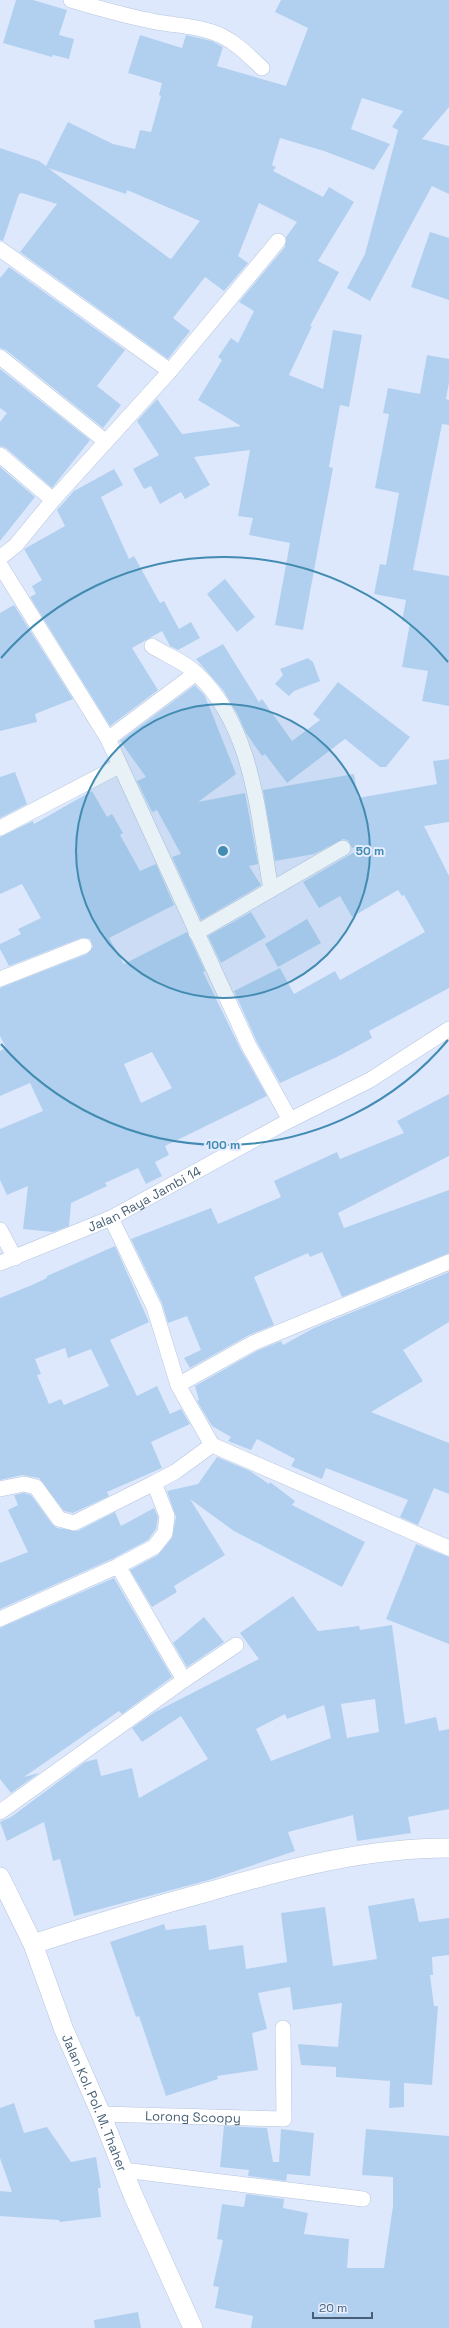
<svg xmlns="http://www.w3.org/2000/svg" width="449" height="2328" font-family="'Space Grotesk',sans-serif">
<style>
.building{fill:#b1d0ef;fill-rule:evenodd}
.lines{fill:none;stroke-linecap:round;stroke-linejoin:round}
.minor-casing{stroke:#b5c6dc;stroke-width:16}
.tertiary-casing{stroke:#b5c6dc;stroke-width:20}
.minor{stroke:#fff;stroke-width:15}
.tertiary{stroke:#fff;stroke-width:19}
.ring{fill:none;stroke:#428bb1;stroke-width:2}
.labels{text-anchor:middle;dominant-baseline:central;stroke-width:4;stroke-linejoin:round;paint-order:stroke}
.street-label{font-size:13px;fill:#465f74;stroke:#e5edff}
.centre{fill:#428bb1;stroke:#e5edff;stroke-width:2}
.ring-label{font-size:12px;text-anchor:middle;font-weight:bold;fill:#428bb1;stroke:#e5edff;stroke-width:4;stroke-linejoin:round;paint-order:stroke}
</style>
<rect width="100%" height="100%" fill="#dee8fd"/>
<path class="building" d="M16,0H33L67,10L59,35L74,39L69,59L53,55L52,57L3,43Z
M281,0H449V107L422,139L449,146V194L432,186L370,301L347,288L365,254L398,130L392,127L403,111L362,98L351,129L390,144L374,170L324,151L280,138L272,165L276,167L273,171L323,197L329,187L354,202L318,261L339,272L310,326H312L289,375L323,389L333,330L362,335L349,407L340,405L329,467L333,468L303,630L275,625L290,543L249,535L253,518L238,516L250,450L194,457L210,485L185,499L181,492L160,504L151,486L144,489L133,469L159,455L137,421L157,399L182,434L241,426L198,400L222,360L218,357L231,338L238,343L254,311L239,302L285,247L286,237L297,222L259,203L238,256L248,263L224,291L205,277L173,318L190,331L168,359L20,252L57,204L22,193L19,194L3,241L0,240V148L39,161L46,166L68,122L113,144L135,149L140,130L151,132L161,96L159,95L162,83L128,73L140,35L182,48L186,35L212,41L223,47L217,66L286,86L308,28L275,12ZM48,168L126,194L127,190L200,221L171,259L169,258Z
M430,232L449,238V300L411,287Z
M9,267L125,350L97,386L121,405L103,428L6,350L0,348V278Z
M427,355L449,359V382L446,399L449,400V425L442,424L413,570L449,576V706L422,701L428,671L402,667L410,623L402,621L406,600L374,594L380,564L386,565L399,493L375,488L389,414L383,413L388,388L420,394Z
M0,369L90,440L52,488L6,448L0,446V422L7,413L0,408Z
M0,467L35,497L0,541Z
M114,469L123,485L101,497L129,559L134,556L160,603L164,601L179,629L191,622L200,638L178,650L170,646L162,631L132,648L158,690L110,726L30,597L36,594L32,586L42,580L24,549L65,526L57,510L74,491Z
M225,579L255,617L237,632L207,594Z
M14,605L73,699L35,714L37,722L0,731V613Z
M223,644L259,702L262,699L292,741L320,720L313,714L338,682L410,737L386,767H380L345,739L287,783L265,754L262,756L246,733L238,715L223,690L196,659Z
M308,658L313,662L320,681L294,691L289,696L275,684L283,675L280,669Z
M195,685L205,696L236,774L198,802L245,793L258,864L249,866L261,885L201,920L172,857L181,854L157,810L152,812L137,781L146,777L120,741Z
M449,759V822L424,826L449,876V988L369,1031L372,1038L337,1057L280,1083L257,1042L234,991L280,968L294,994L335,971L340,980L425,932L404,895L402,896L398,890L352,917L340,896L319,908L303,882L365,846L352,848L348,840L343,839L314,854L275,861L263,790L354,774L358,798L437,784L433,761Z
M15,772L27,804L0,818V777Z
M92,791L107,817L112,814L123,833L120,835L140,871L156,864L174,905L109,938L124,964L187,932L205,971L203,972L241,1050L267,1096L165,1146L169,1155L155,1162L162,1176L146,1184L138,1168L105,1183L107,1186L71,1203L69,1226L53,1232L23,1229L28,1186L7,1195L0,1180V1129L43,1111L30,1083L0,1096V1051L6,1048L0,1036V988L87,954L93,947L90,939L81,938L9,966L0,949V944L21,934L18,929L41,918L22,884L0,894V837L33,821L34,824ZM152,1052L172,1088L141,1103L124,1064Z
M251,912L266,937L221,963L208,936Z
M307,919L321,943L278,967L265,944Z
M449,1094V1156L338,1213L344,1228L449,1190V1253L342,1297L322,1252L310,1257L308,1253L254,1277L274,1325L249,1335L190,1368L184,1358L201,1350L187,1316L168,1323L162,1303L131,1239L211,1208L218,1224L281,1197L274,1181L337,1152L340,1159L404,1133L397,1121Z
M115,1246L149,1322L110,1340L137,1396L157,1386L170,1414L181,1409L190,1424L151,1442L162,1468L107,1492L109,1496L73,1513L64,1511L39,1478L22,1475L0,1480V1298L32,1285L47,1278V1276ZM65,1348L68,1358L91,1349L109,1386L64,1405L61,1399L49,1404L37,1375L41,1374L35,1359Z
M449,1272V1322L403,1350L423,1381L371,1412L449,1443V1494L434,1488L418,1525L400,1517L408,1500L326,1468L322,1479L291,1466L295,1459L257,1439L251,1450L228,1441L231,1437L212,1426L197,1401L199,1400L195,1386L257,1351L281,1341L283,1345L314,1328Z
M217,1457L250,1471L269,1484L270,1482L295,1501L292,1505L365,1542L342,1587L234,1531L190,1499L225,1555L174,1586L177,1592L152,1607L130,1570L158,1555L172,1538L176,1517L167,1491L198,1484Z
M24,1493L31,1495L52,1524L57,1528L78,1531L115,1512L121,1526L154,1508L158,1517L156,1529L148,1540L114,1558L0,1609V1563L28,1552L8,1510L18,1505L14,1495Z
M416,1544L449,1557V1644L386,1619Z
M114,1578L172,1677L122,1714L119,1711L24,1777L39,1773L11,1793L0,1779V1628Z
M293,1596L318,1631L359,1626L360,1630L392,1625L405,1724L436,1717L439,1731L449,1729V1809L408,1817L411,1833L357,1841L353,1815L288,1832L295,1851L209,1880L74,1916L60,1859L53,1861L44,1822L7,1841L0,1822L11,1817L85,1762L97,1759L101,1776L132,1768L139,1798L208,1759L181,1716L142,1742L132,1728L155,1712L259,1659L240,1633ZM375,1699L379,1732L347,1738L341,1704ZM324,1705L331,1738L271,1761L256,1729L285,1714L287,1719Z
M204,1617L224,1642L187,1667L173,1643Z
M414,1898L419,1922L449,1918V1955L432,1957L433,1975H430L434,2006H438L432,2085L404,2083V2107L389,2108L390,2081L336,2077V2067L301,2065L298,2044L338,2047L342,2003L293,2010L290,1987L258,1993L267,2029L252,2033L258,2070L217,2076L218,2079L166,2096L139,2016L136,2017L110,1942L164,1924L166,1930L206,1925L209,1950L243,1945L246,1969L287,1962L281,1913L325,1907L333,1966L377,1959L368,1906Z
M14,2103L24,2133L47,2127L71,2162L96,2157L101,2188H98L101,2217L60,2222L59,2220L0,2216V2191L12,2192L0,2158V2108Z
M224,2126L267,2128L273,2162H279L281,2129L314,2133L310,2176L287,2174L286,2181L248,2176L249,2170L220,2167Z
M366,2129L449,2136V2328H251L253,2316L215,2308L219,2287L213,2286L223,2240L217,2239L222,2204L244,2207L246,2194L284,2199L283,2208L308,2213L304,2234L349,2239L347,2268H384L393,2206V2177L362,2175Z
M138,2312L141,2328H95L94,2320Z"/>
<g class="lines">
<g class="minor-casing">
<g id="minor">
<path d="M71,0C101,9 132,18 163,23C183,26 203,27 222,36C238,44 249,56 262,68"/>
<path d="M0,249L170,371"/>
<path d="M0,357L105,441"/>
<path d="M0,455L53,500"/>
<path d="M0,558L16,545L53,500L170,371L278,241"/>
<path d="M0,565L108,739L249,1046L290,1120"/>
<path d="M152,646C166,655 185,662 196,673C254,727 258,817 271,890"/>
<path d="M108,739L196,673"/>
<path d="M0,828L119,766"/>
<path d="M196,933L343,848"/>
<path d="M0,979L84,946"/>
<path d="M111,1218L154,1307L178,1385L212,1445L449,1548"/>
<path d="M0,1230L15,1258"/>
<path id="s1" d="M0,1263L111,1218L290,1120L370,1080L449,1029"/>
<path d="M178,1385L253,1343L449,1262"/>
<path d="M0,1489L24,1484L36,1487L59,1519L74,1523L154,1483"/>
<path d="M118,1566L184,1680"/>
<path d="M0,1619L118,1566L154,1547L165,1533L167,1516L154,1483L175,1472L212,1445"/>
<path d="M0,1812L184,1680L236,1645"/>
<path id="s2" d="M101,2114L284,2119L283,2028"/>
<path d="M123,2170L363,2199"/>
</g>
</g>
<g class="tertiary-casing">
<g id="tertiary">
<path id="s3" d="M0,1877L33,1944L64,2030L101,2114L133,2195L193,2328"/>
<path d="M33,1944C92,1925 151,1907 211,1891C289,1868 367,1848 449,1848"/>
</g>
</g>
<use href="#minor" class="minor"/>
<use href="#tertiary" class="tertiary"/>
</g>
<circle cx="223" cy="851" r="147" fill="#428bb1" fill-opacity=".12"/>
<g class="ring">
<circle cx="223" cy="851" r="147"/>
<path d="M448 1040A294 294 0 0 1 1 1044M1 658A294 294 0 0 1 448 662"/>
</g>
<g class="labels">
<g class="street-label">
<text stroke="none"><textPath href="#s1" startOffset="158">Jalan Raya Jambi 14</textPath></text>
<text stroke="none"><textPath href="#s3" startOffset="245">Jalan Kol. Pol. M. Thaher</textPath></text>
<text stroke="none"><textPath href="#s2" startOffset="92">Lorong Scoopy</textPath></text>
</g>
</g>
<circle cx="223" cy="851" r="6" class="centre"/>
<g class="ring-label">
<text x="370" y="855">50 m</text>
<text x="223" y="1149">100 m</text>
</g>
<path d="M313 2312v6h59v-6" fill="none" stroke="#465f74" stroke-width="2"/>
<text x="319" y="2312" font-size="12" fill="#465f74" stroke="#e5edff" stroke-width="3" paint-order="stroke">20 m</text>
</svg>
